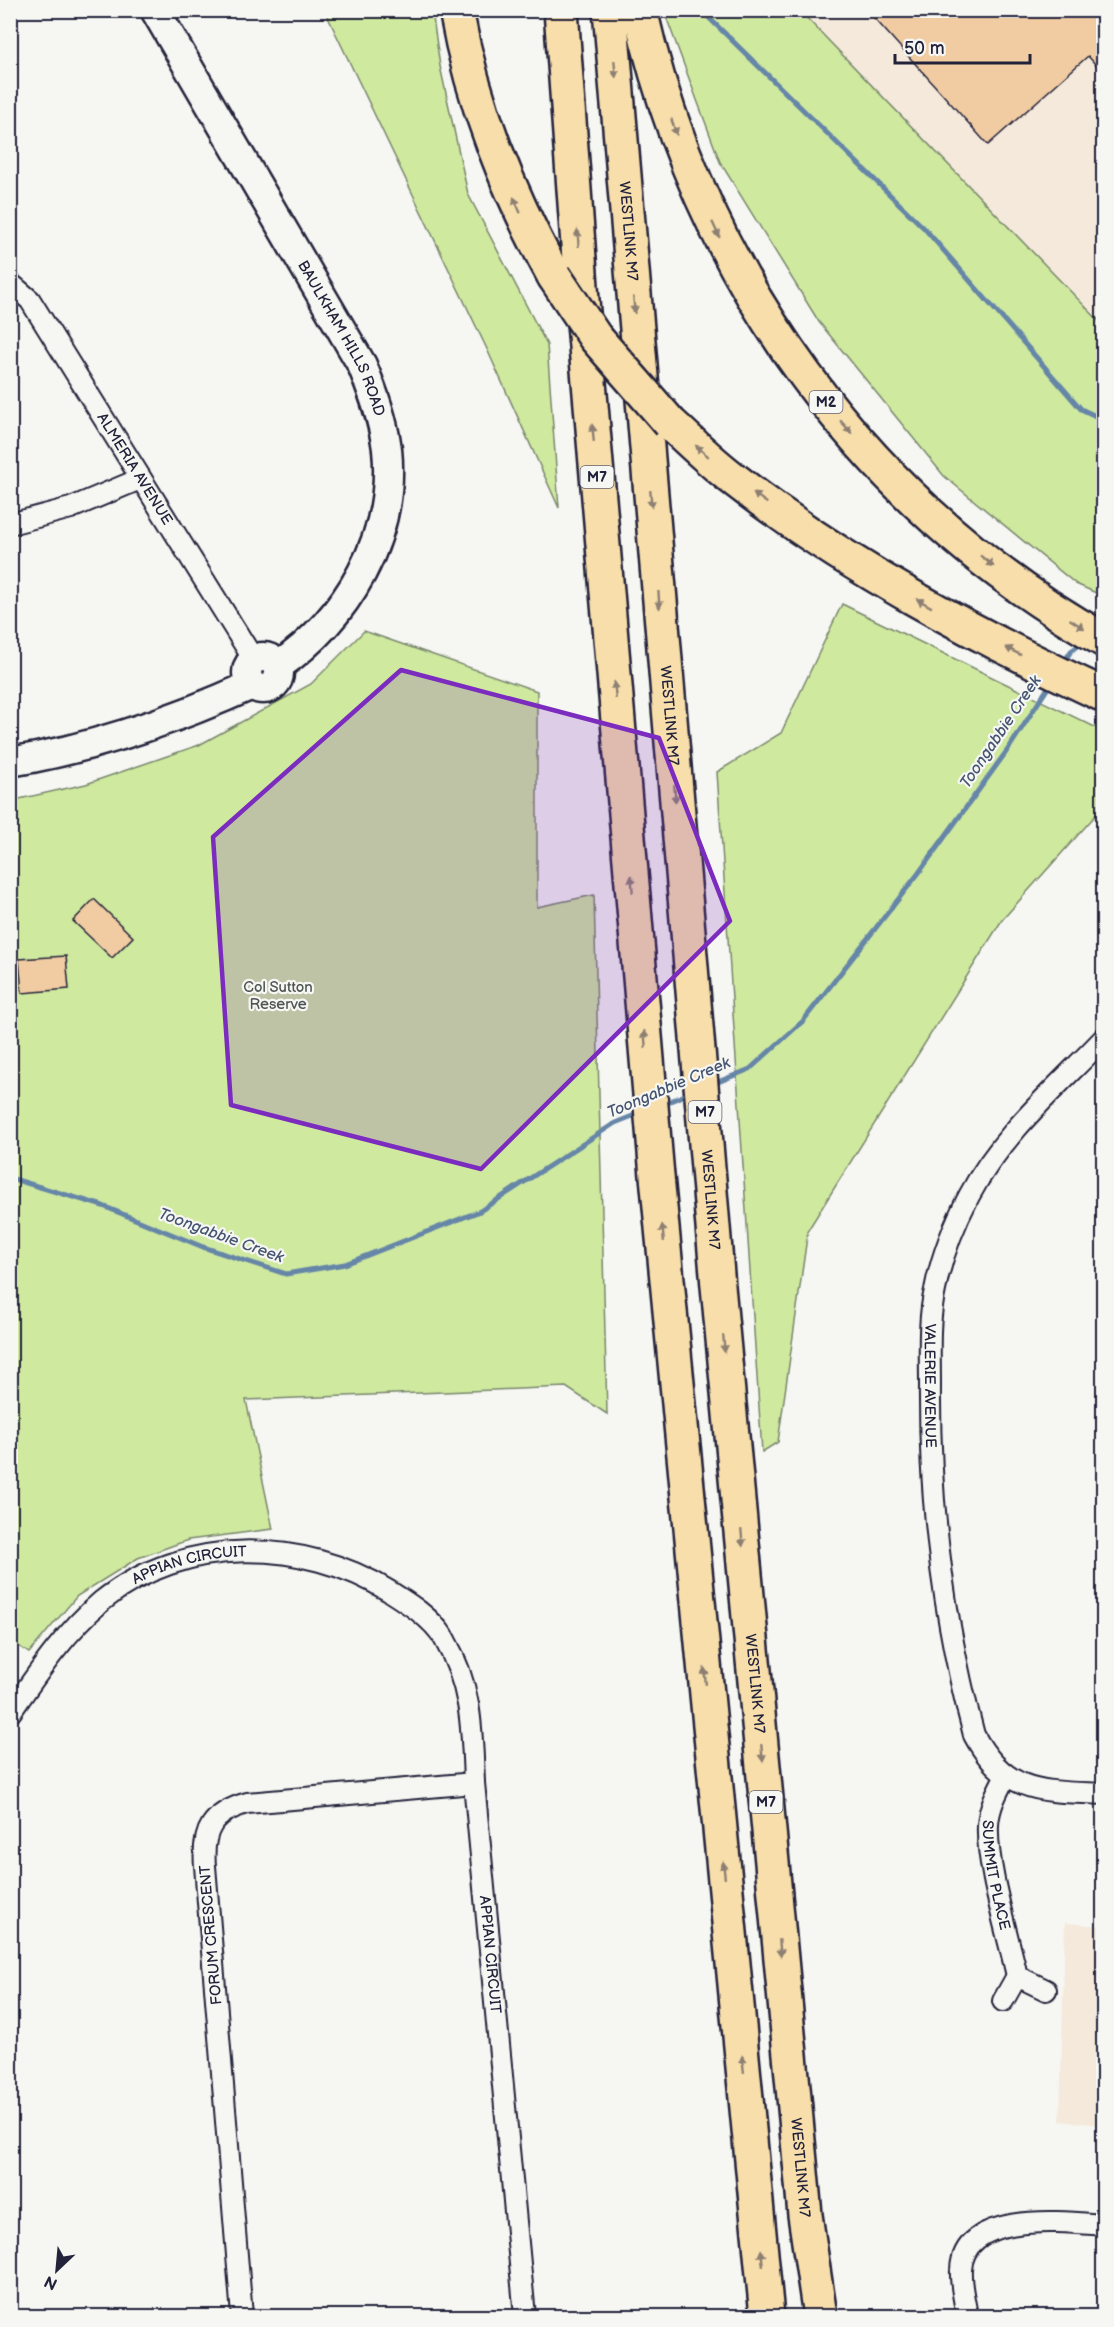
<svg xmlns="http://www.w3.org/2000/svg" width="1114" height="2327" font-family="'Balsamiq Sans',sans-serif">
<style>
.built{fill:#f4e9da}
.green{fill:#cfe99f;stroke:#78866d;stroke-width:1.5}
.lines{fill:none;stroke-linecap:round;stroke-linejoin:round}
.stream{stroke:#6686a8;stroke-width:5}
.building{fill:#f1cca2;stroke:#22223b;stroke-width:1.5}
.street-casing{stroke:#22223b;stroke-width:24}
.secondary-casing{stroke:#22223b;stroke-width:33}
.highway-casing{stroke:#22223b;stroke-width:38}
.street{stroke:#f6f6f2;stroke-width:20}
.secondary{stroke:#f6f6f2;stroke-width:28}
.highway{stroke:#f8deab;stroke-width:33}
.highway-bridge-casing{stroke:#22223b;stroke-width:38;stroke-linecap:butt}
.highway-bridge{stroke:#f8deab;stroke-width:33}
.oneway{fill:#8d8073}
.marked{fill:#7b2cbf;fill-opacity:0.2;stroke:#7b2cbf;stroke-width:4.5;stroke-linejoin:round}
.labels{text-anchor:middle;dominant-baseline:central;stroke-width:4.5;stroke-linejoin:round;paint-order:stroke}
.shield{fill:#f6f6f2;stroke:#626272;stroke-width:1.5}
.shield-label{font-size:14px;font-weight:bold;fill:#22223b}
.street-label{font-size:15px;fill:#22223b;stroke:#f6f6f2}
.park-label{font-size:15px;fill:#4d5454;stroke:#f6f6f2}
.water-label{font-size:16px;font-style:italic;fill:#445472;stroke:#f6f6f2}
</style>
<rect width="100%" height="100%" fill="#f6f6f2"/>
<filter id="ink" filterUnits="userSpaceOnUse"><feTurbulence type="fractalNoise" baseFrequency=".0167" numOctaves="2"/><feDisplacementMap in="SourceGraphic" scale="12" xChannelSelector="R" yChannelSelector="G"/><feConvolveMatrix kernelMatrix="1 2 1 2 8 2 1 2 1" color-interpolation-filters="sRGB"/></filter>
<g filter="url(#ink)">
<path class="built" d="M800,11H1103V325Z
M1065,1923L1103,1926V2125L1060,2121Z"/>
<path class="green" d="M325,11H432L440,66L468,194L547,345L559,508L486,347Z
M664,11H800L1103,325V596L1076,584L944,476L819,322L720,162Z
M842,604L1103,731V807L1002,920L808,1230L778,1442L762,1452L717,772L781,733Z
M364,631L537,691V907L594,895L607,1414L566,1387L246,1400L273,1529L188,1540L138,1558L77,1596L29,1653L11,1641L10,801L86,784L199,745L311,684Z"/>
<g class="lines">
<path class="stream" d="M701,10L925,229L1081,409L1104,420
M1064,662L1071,651L1084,642
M713,1084L750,1069L803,1021L918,874L1009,748L1051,683
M663,1104L690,1093
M10,1178L103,1206L203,1247L286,1274L345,1264L480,1211L615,1123L640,1113"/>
</g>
<path class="building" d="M867,10H1104V74L1088,56L988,145Z
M94,899L133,937L112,958L73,921Z
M66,956L69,989L22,993L19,959Z"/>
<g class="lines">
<g class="street-casing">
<g id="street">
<path id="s1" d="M10,283L30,300L254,660"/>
<path d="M10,524L71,508L140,479"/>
<path id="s2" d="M1104,1038C1057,1087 1001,1135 969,1196C954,1225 941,1258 935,1290C928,1320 930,1353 930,1385C929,1502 944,1622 974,1735C1006,1795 1042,1791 1104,1794"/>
<path id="s3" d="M10,1713C37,1674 65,1632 102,1601C184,1535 303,1538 389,1591C408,1603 432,1618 444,1638C472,1687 472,1729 474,1783L525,2316"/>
<path id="s4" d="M1005,1777C997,1792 989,1807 988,1825C986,1865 1008,1935 1017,1976"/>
<path d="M1003,2001L1017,1976L1046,1990"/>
<path d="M242,2316L205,1866C202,1830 212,1813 247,1803L474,1783"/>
<path d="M967,2316C965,2302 960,2285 961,2270C963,2210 1064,2222 1104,2225"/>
</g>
</g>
<g class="secondary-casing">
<g id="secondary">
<path id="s5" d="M155,10L362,365C373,392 383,419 387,449C396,537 347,619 277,667"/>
<circle cx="263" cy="673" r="16"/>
<path d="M10,762C95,748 174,720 252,685"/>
</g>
</g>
<g class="highway-casing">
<g id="highway">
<path d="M456,10C473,105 508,191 554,276"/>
<path d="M561,10L582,300L657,1176L767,2316"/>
<path id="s6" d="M610,10L718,1286L805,2215L820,2316"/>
<path d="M640,10C700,276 866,507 1104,640"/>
<path d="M670,423C691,442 712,463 735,480C847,567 975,635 1104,695"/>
</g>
</g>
<use href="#street" class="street"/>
<use href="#secondary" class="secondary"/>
<use href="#highway" class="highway"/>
<g class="highway-bridge-casing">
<path id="highway-bridge" d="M554,276L595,337L670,423"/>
</g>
<use href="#highway-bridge" class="highway-bridge"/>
</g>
<defs><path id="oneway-solid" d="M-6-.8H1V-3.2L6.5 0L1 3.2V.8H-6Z" transform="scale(1.5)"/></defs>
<g class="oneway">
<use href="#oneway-solid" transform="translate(615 69) rotate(85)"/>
<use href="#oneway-solid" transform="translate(674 127) rotate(71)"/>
<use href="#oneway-solid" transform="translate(517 205) rotate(-114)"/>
<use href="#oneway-solid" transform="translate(716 230) rotate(65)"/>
<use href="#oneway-solid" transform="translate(578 238) rotate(-94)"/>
<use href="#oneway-solid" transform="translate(634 305) rotate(85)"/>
<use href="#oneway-solid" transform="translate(846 427) rotate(49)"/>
<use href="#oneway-solid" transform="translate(593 433) rotate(-95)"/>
<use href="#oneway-solid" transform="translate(702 451) rotate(-139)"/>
<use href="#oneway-solid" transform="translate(760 498) rotate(-144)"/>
<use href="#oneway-solid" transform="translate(651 499) rotate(85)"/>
<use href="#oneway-solid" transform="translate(987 561) rotate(39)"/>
<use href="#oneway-solid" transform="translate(659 600) rotate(86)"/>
<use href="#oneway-solid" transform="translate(924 603) rotate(-151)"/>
<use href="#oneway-solid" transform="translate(1077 624) rotate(33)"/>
<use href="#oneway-solid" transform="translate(1013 651) rotate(-153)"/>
<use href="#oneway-solid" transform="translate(615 690) rotate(-95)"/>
<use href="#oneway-solid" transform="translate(675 794) rotate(85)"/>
<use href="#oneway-solid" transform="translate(632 884) rotate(-95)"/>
<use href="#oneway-solid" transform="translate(645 1039) rotate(-95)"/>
<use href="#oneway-solid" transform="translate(663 1233) rotate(-96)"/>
<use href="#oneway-solid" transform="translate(724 1344) rotate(85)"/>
<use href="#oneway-solid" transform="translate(742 1538) rotate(85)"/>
<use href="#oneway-solid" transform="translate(705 1676) rotate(-96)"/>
<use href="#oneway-solid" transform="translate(762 1753) rotate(85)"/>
<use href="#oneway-solid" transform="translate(724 1870) rotate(-96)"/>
<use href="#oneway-solid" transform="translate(780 1948) rotate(85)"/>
<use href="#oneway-solid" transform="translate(743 2064) rotate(-96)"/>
<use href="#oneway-solid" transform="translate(762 2258) rotate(-96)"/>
</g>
</g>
<path class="marked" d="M401,670L659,738L730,921L481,1169L231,1105L213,837Z"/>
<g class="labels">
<g class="shield">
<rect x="809.5" y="391" width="33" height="22" rx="4.5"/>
<rect x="580.5" y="466" width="33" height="22" rx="4.5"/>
<rect x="688.5" y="1101" width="33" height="22" rx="4.5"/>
<rect x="749.5" y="1791" width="33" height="22" rx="4.5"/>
</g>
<g class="shield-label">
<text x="826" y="402">M2</text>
<text x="597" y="477">M7</text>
<text x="705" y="1112">M7</text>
<text x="766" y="1802">M7</text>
</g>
<g class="street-label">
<text stroke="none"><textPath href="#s6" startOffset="222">WESTLINK M7</textPath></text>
<text stroke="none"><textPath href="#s5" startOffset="378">BAULKHAM HILLS ROAD</textPath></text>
<text stroke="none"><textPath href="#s1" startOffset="225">ALMERIA AVENUE</textPath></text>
<text stroke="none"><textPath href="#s6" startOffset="708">WESTLINK M7</textPath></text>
<text stroke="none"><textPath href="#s6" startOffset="1194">WESTLINK M7</textPath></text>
<text stroke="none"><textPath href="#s2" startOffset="405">VALERIE AVENUE</textPath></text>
<text stroke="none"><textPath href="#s3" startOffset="242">APPIAN CIRCUIT</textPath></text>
<text stroke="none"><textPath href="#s6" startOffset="1680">WESTLINK M7</textPath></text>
<text stroke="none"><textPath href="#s4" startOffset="102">SUMMIT PLACE</textPath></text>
<text transform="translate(211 1935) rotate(-95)">FORUM CRESCENT</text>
<text stroke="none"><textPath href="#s3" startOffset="846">APPIAN CIRCUIT</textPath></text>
<text stroke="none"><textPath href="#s6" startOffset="2166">WESTLINK M7</textPath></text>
</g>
<g class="park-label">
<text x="278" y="987">Col Sutton<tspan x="278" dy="17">Reserve</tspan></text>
</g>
<g class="water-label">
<text transform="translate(1001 732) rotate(-56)">Toongabbie Creek</text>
<text transform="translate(669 1088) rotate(-23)">Toongabbie Creek</text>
<text transform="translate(221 1236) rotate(20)">Toongabbie Creek</text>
</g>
</g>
<rect width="1114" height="2327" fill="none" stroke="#f6f6f2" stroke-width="36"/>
<rect x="18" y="18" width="1078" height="2291" fill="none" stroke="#22223b" stroke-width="2" filter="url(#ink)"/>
<g transform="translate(57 2270) rotate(206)" stroke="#f6f6f2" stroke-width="4.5" paint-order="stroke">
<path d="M0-4.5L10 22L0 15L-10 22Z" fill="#22223b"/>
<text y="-9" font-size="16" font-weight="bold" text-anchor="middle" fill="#22223b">N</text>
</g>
<path d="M895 54v9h135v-9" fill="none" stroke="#22223b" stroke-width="3"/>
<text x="904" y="54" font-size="18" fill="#22223b" stroke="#f6f6f2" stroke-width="4.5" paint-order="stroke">50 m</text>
</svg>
